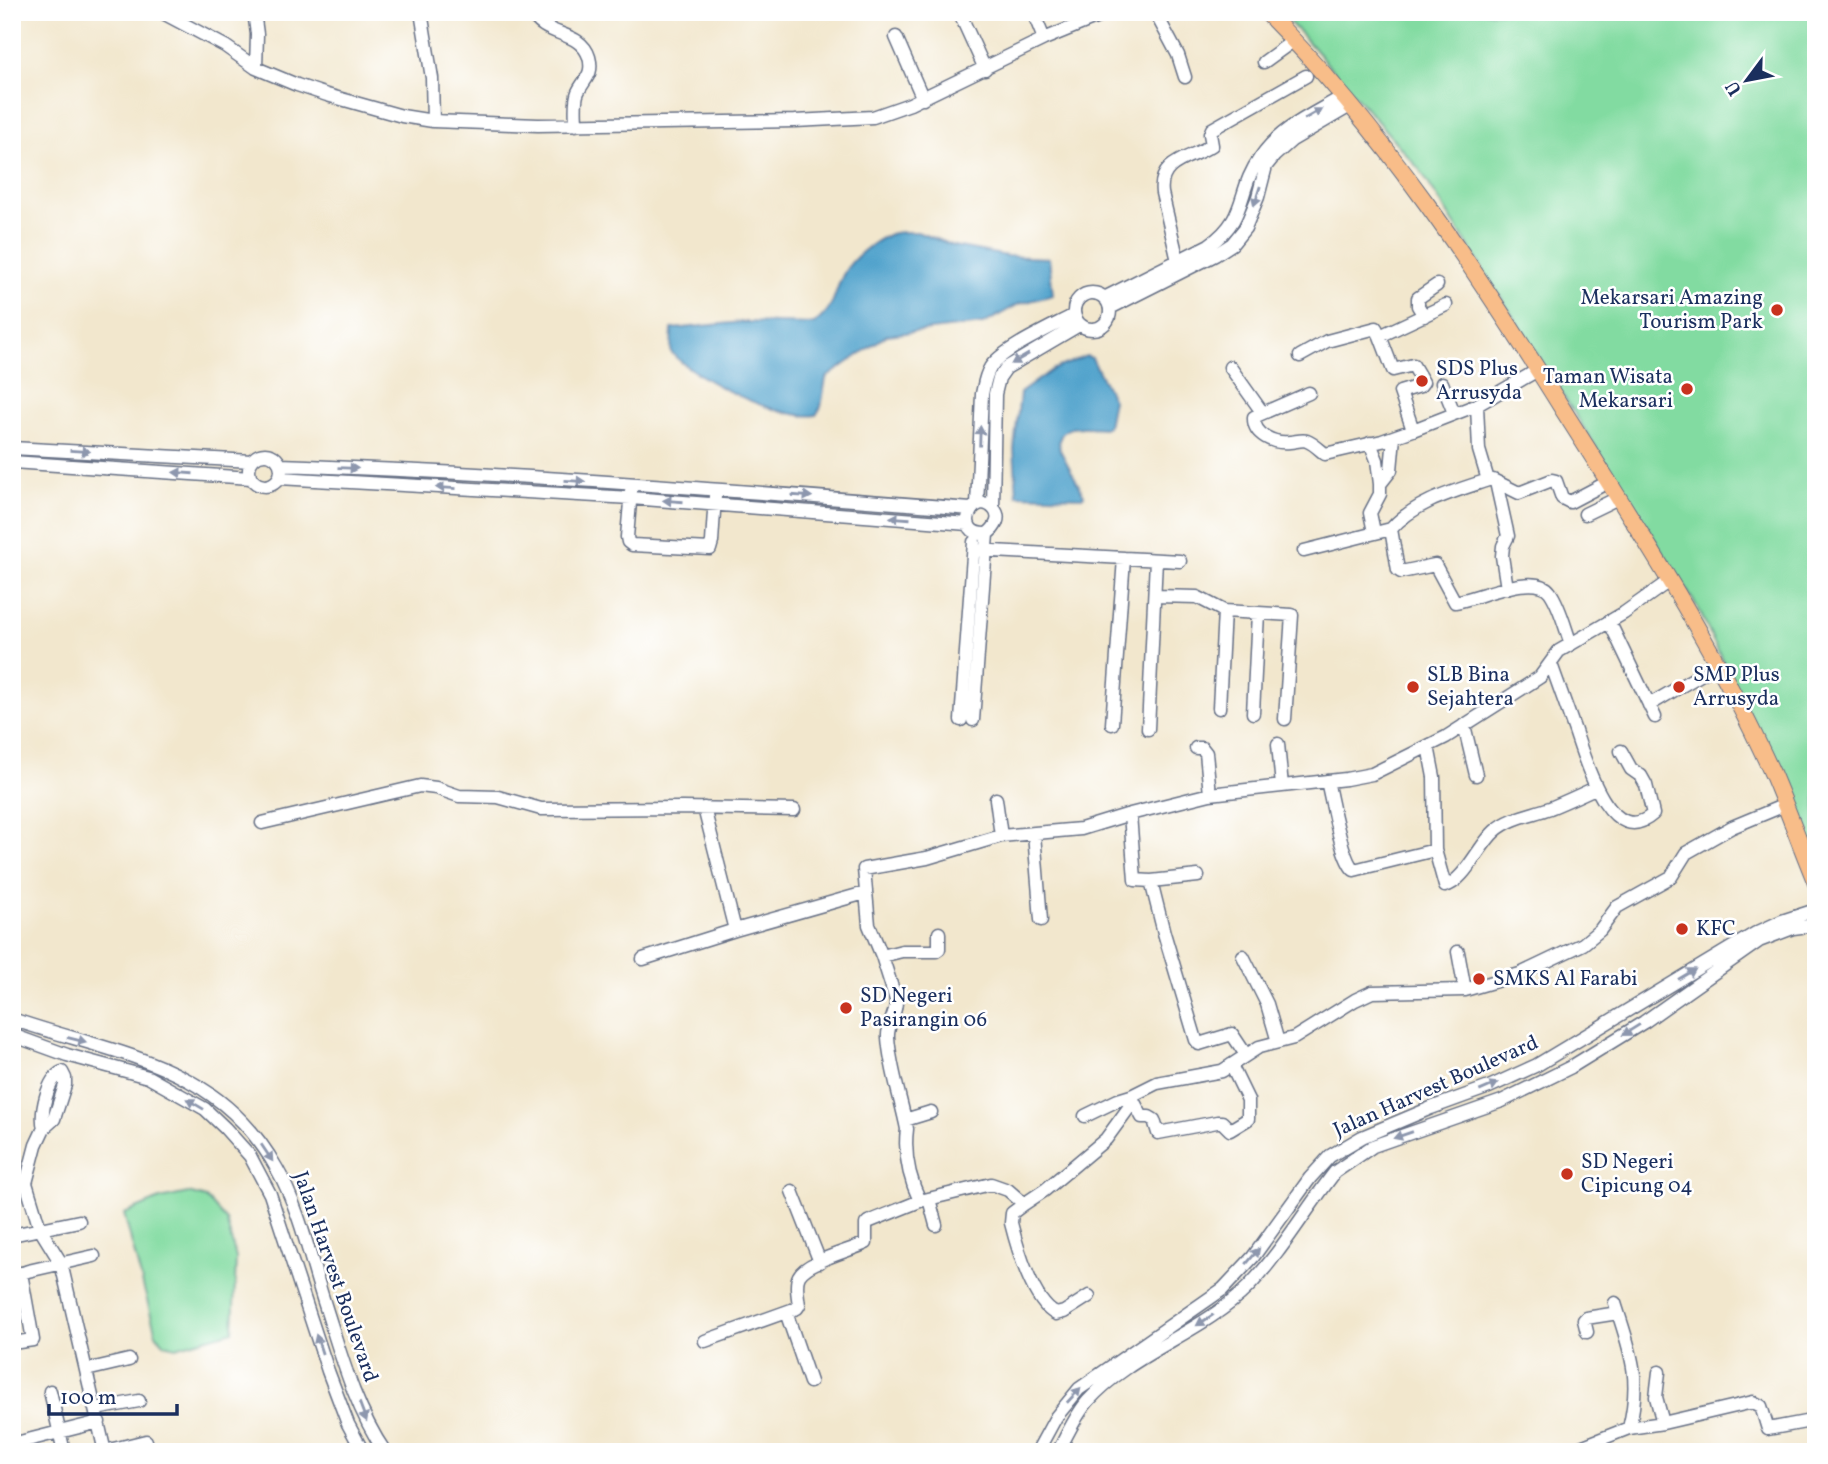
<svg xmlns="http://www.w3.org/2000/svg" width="1828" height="1464" font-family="Vollkorn,serif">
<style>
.green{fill:#82dba1;stroke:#4e8580;stroke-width:2}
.water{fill:#51a3cc;stroke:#366995;stroke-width:2}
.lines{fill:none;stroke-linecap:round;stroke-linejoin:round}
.minor-casing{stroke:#666f85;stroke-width:15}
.major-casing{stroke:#666f85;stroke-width:18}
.minor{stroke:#fff;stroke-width:12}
.major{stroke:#f8bd89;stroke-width:16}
.oneway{fill:#8d97ae}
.poi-dot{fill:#c8321e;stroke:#fff;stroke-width:2.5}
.labels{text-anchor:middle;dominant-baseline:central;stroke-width:5;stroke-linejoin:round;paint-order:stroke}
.poi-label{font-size:21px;fill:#1b2f5e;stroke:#fff;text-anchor:start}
.street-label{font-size:21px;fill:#1b2f5e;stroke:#fff}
</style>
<rect width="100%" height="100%" fill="#fff"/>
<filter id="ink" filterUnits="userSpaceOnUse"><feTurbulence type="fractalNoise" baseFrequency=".0143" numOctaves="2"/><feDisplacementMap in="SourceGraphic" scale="14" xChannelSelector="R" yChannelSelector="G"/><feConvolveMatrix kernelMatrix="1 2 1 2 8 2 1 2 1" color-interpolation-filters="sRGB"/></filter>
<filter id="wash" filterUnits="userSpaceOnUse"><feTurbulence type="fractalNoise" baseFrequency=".00686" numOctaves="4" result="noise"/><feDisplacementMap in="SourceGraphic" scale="28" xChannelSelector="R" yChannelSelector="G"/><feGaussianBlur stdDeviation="1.57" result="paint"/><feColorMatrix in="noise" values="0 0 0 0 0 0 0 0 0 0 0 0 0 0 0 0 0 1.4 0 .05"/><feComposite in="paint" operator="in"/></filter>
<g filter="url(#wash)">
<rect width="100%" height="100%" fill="#f2e7cd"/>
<path class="green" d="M1279,12H1816V865L1801,829L1698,608L1420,170L1303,36Z
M188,1193L206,1198L226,1220L236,1258L233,1331L176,1347L165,1344L156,1334L124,1214L160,1199Z"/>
<path class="water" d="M917,232L954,246L1007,256L1049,258L1053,295L1019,304L983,324L887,335L826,378L821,407L816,415C781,421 694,379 671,352L672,329L742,322L814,324C839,303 831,297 844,273C852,258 874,241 890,234C897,231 908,232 917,232Z
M1086,356L1092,358L1113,400L1108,426L1104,428C1085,427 1054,421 1060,450L1084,495L1082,497L1017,495L1014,450L1020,393L1052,370Z"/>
</g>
<g filter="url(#ink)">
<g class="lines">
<g class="minor-casing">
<path id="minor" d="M161,12L225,46L256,68L297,85L327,95L402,116L433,121L538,125L795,121L873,117L910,104L1044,39L1110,12
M254,12L257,34L256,68
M421,12L432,78L433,121
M532,12C543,38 580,29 589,57C594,75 584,79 578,92C574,101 576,115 576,125
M959,12L985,69
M1033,12L1044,39
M1155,12L1178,55L1185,77
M896,37L923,99
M1264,62L1293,41
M1178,261L1162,193C1158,160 1191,159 1212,145L1210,134L1212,129L1306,76
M1074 311a18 18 0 1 1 36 0a18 18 0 1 1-36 0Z
M1104,298L1209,245C1249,217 1236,191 1260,158C1280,128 1312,115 1342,97
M1110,308L1215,255L1232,244L1245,228L1258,197L1266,166L1274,156L1292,140L1350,106
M1424,316L1418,306V298L1437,285
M1300,356L1327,341L1376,328L1380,336
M1230,367L1262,412
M1442,383L1454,413
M1309,393L1254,417C1253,435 1274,444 1290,442C1295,442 1302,439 1307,441C1313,443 1320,450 1325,454L1382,441L1413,430L1477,405L1538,370
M1413,430L1400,392L1420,386L1423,382L1413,365L1393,370L1380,336L1446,305
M1370,443L1377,460L1380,484
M12,448L252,461
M249 470a16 16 0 1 1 32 0a16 16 0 1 1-32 0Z
M12,462L251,478
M280,465C511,473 741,491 971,509
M279,478L631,498L968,524
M1488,480H1493L1519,493L1552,480L1556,481L1562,498L1570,502L1608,482
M1496,482L1508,536L1503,546L1502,556L1507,588
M631,491L627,537L628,542L632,545L710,549L712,542L715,496
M977,505L982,394C984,385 985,376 990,368C1000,350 1054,326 1074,315
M993,508L995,394L999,378L1006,368L1079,325
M1585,514L1618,498
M1391,529L1398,570L1401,572L1435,565L1455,602C1477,599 1535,571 1550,592C1560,606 1565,628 1571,644
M1374,532L1370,513L1380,494V484L1391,470L1394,437
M974,550L1180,561
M1304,551L1391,529C1414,502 1455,491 1488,480L1479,450L1477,405
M1155,596L1197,597L1224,611L1292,615L1285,719
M1609,621L1655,717
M1551,664C1559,686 1567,709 1575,731C1584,757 1610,852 1653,814L1646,785L1641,776L1631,769L1621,751
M1649,705L1717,665
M1219,708L1224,611
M1253,713L1258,613
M961,720L974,542
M973,720L987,534C995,528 1002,518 994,509C974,487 951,535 987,534
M1112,724L1124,558
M1464,725L1476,775
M1148,729L1156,560
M1278,744L1282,786
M1428,746L1434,777L1435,850L1445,886C1464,882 1479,845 1495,831C1511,817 1531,815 1550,808C1565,802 1580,795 1595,788
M1196,748H1202L1206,753L1210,794
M1327,781C1332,800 1341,859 1354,870L1435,850
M996,799L1001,836
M704,808L735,930
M1130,814L1135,880L1151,881L1198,876
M262,823L420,786L436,788L459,796L498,797L541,809L683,808L794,810
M1034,834L1041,920
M1151,881L1164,933L1196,1040L1199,1044L1232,1034L1246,1055
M1458,952L1465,990
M882,956L902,951H936L939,949V933
M1243,956L1267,1004L1278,1042
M643,959L735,930L865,893
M12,1019C116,1055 218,1062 277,1169C299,1207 311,1262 325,1305C341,1355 355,1408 385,1452
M12,1035L67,1055L148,1077L205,1109L225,1128L250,1156L270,1194L328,1371L348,1424L363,1452
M1132,1098L1142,1117H1149L1154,1120L1158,1133L1217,1122H1222L1230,1130L1248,1119V1100L1231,1065
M1133,1102L1106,1139L1045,1190L1024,1204L1008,1190L991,1184L920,1201C909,1178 904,1153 907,1129C901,1099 890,1068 888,1037C887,1024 897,1013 896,1000L882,956L869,925L864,869L927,858L1001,836L1081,829L1130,814L1210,794L1346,779L1372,774L1446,737L1540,677L1559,651L1624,613L1669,581
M1085,1116L1118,1100L1131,1096L1157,1083L1222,1071L1259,1047L1294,1038L1355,1000L1372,992L1465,990L1520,974L1583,944L1600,930L1617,907L1671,877L1686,853L1732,827L1785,805
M905,1120L931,1112
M44,1128C40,1113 47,1079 62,1072L65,1078V1085L54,1119L44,1128L36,1145L26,1183L40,1229L61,1263L105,1452
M792,1191L820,1262
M929,1199L936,1225
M1024,1204L1012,1213L1011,1223C1017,1247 1033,1303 1056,1314L1064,1312L1089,1296
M12,1235L79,1221
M12,1277L28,1271L94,1256
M1615,1303C1630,1351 1642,1376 1629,1428
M786,1312L810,1382
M1587,1332L1584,1320L1586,1318L1618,1313
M705,1341L797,1308L799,1305C798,1297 795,1283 799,1276C807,1261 850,1251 866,1243V1224L868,1222L920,1201
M12,1343L33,1340L21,1273
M86,1370L129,1360
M1659,1372L1656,1397L1663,1423
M50,1391L64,1452
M96,1409L139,1401
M12,1444L99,1422
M105,1451L146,1441
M1037,1452L1056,1417L1079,1389L1223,1289L1253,1257L1310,1178L1330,1156L1362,1137L1431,1108L1489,1087L1537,1065L1756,933L1782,921L1816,910
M1058,1452C1067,1435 1075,1416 1088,1401C1132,1352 1201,1334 1248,1287C1281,1253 1306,1209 1335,1172L1373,1146L1502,1101L1571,1067L1644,1022L1759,941L1793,928L1816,925
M1568,1452L1629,1428L1663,1423L1753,1402L1761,1406L1768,1429L1816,1420"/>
</g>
<g class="major-casing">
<path id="major" d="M1266,12C1384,130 1477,272 1565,413C1639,530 1716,648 1773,775C1788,810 1801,847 1816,883"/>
</g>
<use href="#minor" class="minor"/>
<use href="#major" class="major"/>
</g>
<defs><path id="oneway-solid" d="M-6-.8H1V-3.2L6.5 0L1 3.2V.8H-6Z" transform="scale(1.75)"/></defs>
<g class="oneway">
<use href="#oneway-solid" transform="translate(1313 114) rotate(-30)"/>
<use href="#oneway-solid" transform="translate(1257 196) rotate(108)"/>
<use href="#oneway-solid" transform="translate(1020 359) rotate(150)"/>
<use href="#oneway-solid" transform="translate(980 436) rotate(-88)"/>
<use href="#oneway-solid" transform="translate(80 451) rotate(3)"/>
<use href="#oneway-solid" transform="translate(348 468) rotate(2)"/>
<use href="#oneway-solid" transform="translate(183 473) rotate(-176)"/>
<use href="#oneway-solid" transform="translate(575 481) rotate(3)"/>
<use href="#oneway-solid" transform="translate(446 488) rotate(-177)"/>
<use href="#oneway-solid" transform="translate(802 496) rotate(4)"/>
<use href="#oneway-solid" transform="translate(673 501) rotate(-176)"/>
<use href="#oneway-solid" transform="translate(900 518) rotate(-176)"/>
<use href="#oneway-solid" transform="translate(1687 974) rotate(-31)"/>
<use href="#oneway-solid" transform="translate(1631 1030) rotate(148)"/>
<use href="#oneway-solid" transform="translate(77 1040) rotate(15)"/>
<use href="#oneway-solid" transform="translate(1489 1087) rotate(-23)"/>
<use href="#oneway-solid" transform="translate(195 1104) rotate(-149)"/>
<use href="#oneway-solid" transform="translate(1403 1135) rotate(161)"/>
<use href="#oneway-solid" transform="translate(267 1153) rotate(56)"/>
<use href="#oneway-solid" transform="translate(1253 1256) rotate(-50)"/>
<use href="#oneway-solid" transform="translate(1205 1320) rotate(147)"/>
<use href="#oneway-solid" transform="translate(319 1344) rotate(-108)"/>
<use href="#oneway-solid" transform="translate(1074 1395) rotate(-47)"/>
<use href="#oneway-solid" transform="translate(363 1412) rotate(69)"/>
</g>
</g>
<g class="poi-dot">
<circle cx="1777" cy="310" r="7"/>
<circle cx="1422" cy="381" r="7"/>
<circle cx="1687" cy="389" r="7"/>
<circle cx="1413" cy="687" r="7"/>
<circle cx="1679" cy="687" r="7"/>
<circle cx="1682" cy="929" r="7"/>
<circle cx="1479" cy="979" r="7"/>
<circle cx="846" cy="1008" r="7"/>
<circle cx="1567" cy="1174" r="7"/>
</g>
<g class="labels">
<g class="poi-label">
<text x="1763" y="298" text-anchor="end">Mekarsari Amazing<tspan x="1763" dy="24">Tourism Park</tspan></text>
<text x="1436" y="369">SDS Plus<tspan x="1436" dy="24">Arrusyda</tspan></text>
<text x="1673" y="377" text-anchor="end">Taman Wisata<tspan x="1673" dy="24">Mekarsari</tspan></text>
<text x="1427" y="675">SLB Bina<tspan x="1427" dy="24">Sejahtera</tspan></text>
<text x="1693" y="675">SMP Plus<tspan x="1693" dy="24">Arrusyda</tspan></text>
<text x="1696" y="929">KFC</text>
<text x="1493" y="979">SMKS Al Farabi</text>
<text x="860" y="996">SD Negeri<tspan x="860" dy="24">Pasirangin 06</tspan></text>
<text x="1581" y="1162">SD Negeri<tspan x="1581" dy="24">Cipicung 04</tspan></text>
</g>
<g class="street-label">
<text transform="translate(1436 1087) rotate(-24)">Jalan Harvest Boulevard</text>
<text transform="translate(335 1277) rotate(71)">Jalan Harvest Boulevard</text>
</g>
</g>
<rect width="1828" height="1464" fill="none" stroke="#fff" stroke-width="42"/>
<g transform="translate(1747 80) rotate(238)" stroke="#ffffff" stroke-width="5" paint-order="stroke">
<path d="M0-5L12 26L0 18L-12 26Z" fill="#1b2f5e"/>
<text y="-10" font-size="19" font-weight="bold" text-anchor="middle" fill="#1b2f5e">U</text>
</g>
<path d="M49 1404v10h128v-10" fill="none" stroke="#1b2f5e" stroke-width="3.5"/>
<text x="60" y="1404" font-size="21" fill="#1b2f5e" stroke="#ffffff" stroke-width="5" paint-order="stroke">100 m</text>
</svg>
